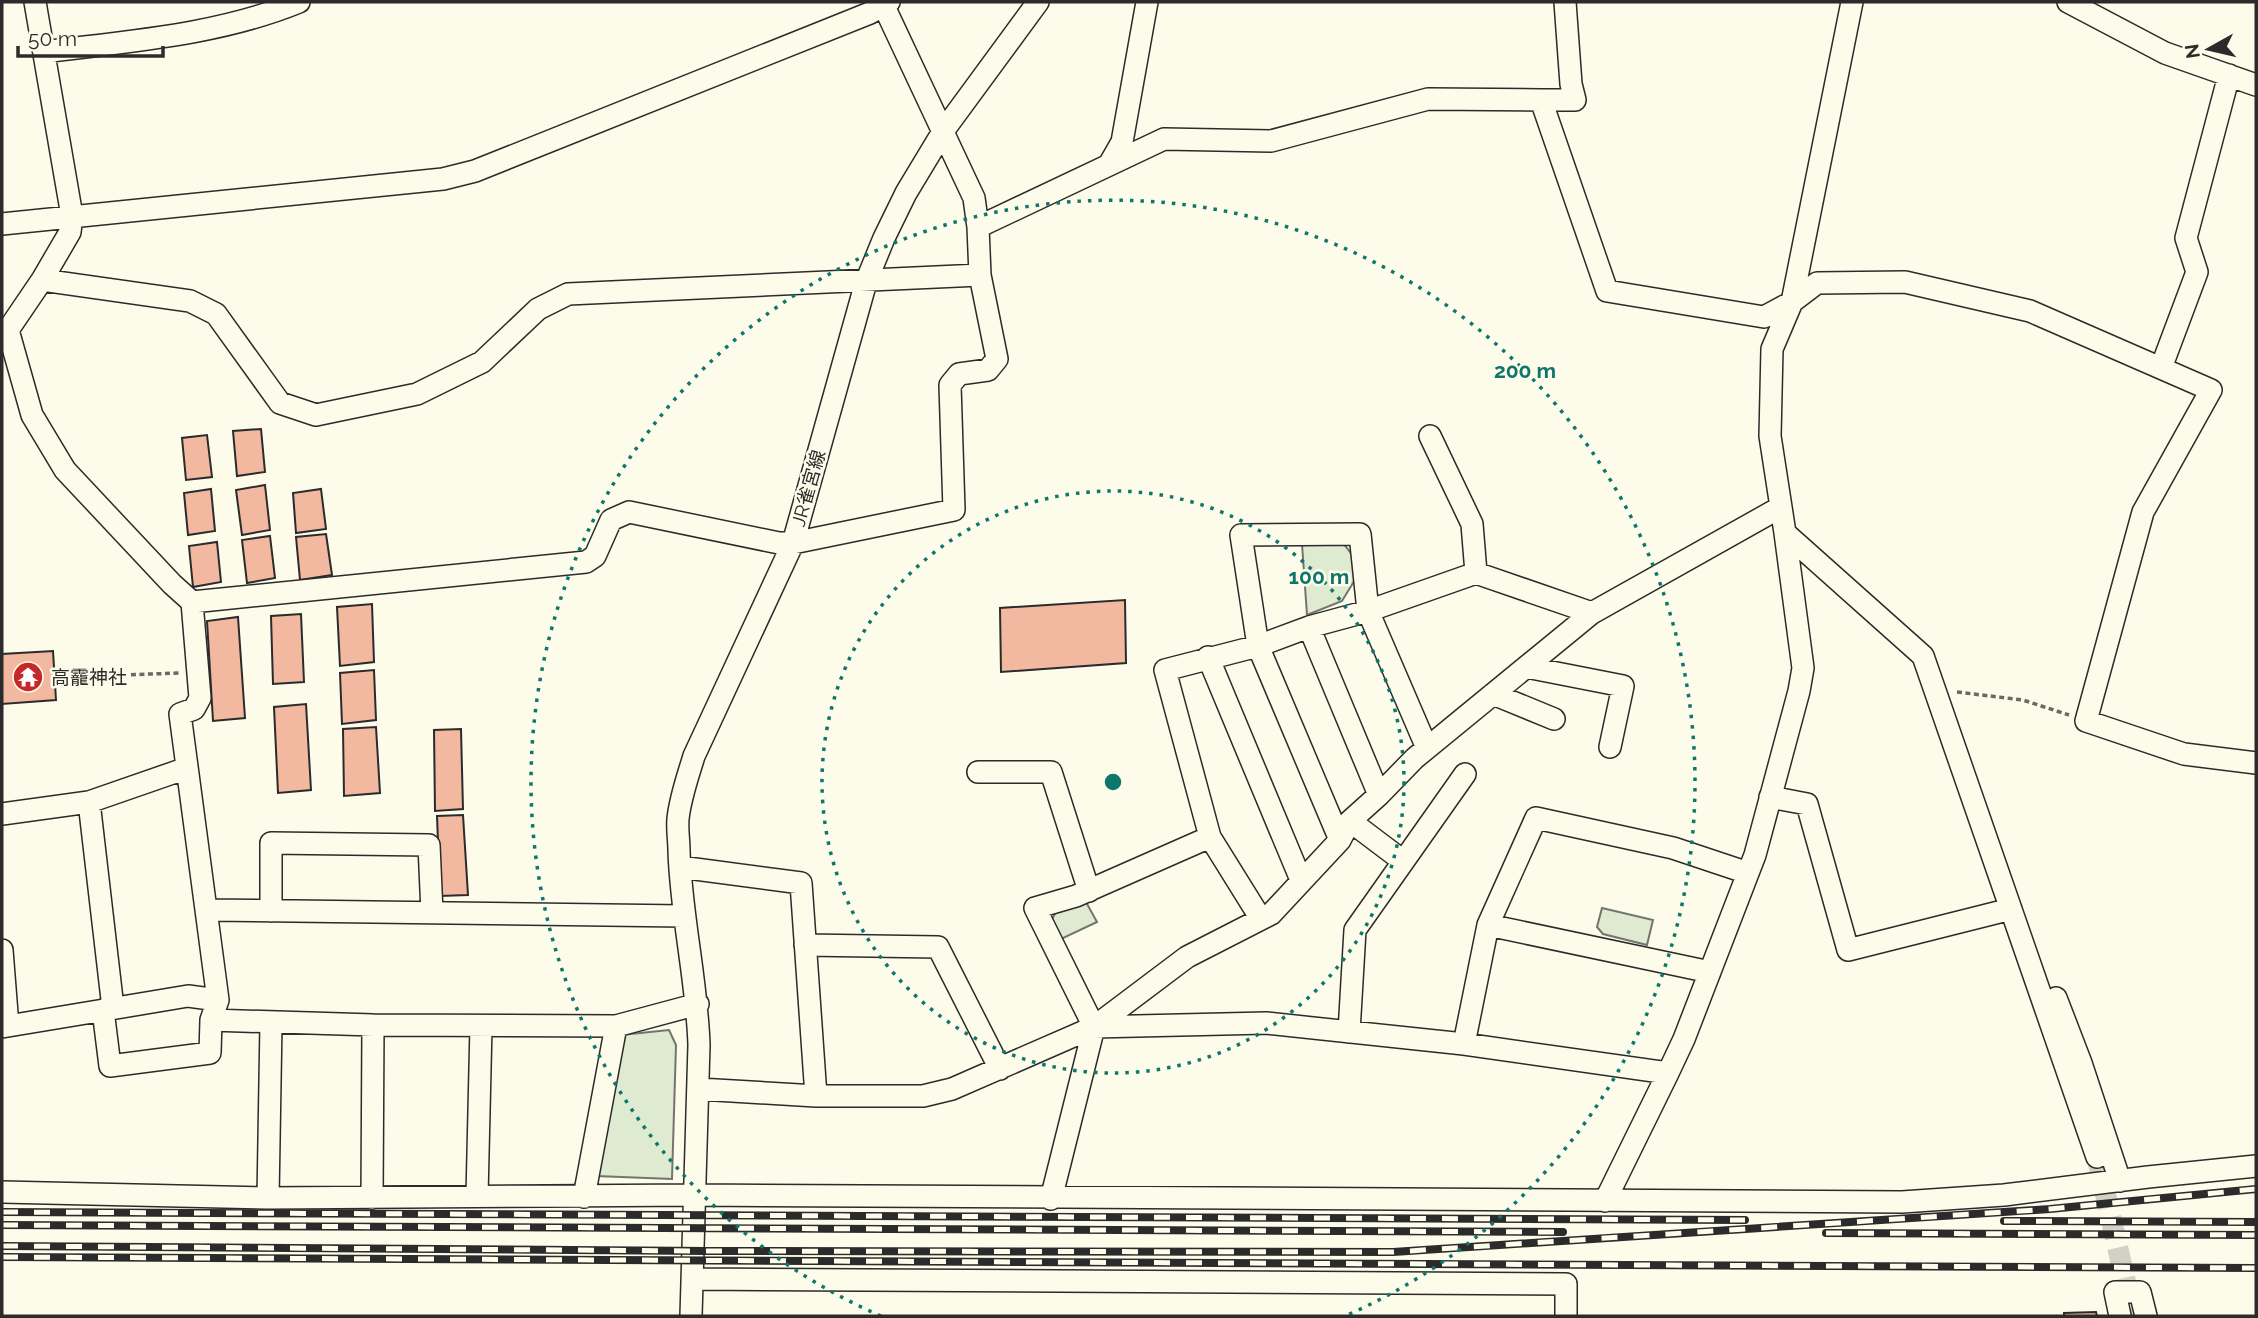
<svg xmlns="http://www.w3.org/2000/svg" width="2258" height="1318" font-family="Raleway,'Noto Sans JP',sans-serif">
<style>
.green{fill:#deebd1;stroke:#74746e;stroke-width:2}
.building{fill:#f2b8a0;stroke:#2b2b2b;stroke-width:2}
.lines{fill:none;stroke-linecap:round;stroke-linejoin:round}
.minor-tunnel{stroke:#d3d1c4;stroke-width:21;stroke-dasharray:21 10;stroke-linecap:butt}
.minor-casing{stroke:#2b2b2b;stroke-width:24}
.path{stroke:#6a6964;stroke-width:3.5;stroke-dasharray:5 3.5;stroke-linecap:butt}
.minor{stroke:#fdfbea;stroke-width:21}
.rail-casing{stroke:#2b2b2b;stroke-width:8}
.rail{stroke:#fdfbea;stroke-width:5;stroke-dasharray:16;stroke-linecap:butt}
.ring{fill:none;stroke:#0f766e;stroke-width:3.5;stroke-dasharray:3.5 7}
.labels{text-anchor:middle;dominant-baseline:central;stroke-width:5;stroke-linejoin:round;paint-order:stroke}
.street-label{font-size:19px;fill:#2b2b2b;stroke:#fdfbea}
.poi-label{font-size:19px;fill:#2b2b2b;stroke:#fdfbea;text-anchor:start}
.centre{fill:#0f766e;stroke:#fdfbea;stroke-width:3.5}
.ring-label{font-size:21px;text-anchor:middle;font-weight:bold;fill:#0f766e;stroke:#fdfbea;stroke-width:5;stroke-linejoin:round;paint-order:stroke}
</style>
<rect width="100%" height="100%" fill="#fdfbea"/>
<path class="green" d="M1343,543L1353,556L1356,578L1342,601L1307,615L1302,544Z
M1086,902L1097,922L1059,940L1051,921L1058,908Z
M1602,908L1653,920L1647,945L1603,934L1597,927Z
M669,1030L676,1045L672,1179L596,1176L621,1035Z"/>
<path class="building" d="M261,429L265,472L237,476L233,431Z
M207,435L212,477L186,480L182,438Z
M265,485L270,530L242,535L236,490Z
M211,489L215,531L188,535L184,493Z
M321,489L326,529L296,533L293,493Z
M326,534L332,575L300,580L296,537Z
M270,536L275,578L247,583L242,540Z
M217,542L221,582L193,587L189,546Z
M1125,600L1126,663L1001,672L1000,608Z
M372,604L374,662L340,666L337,607Z
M301,614L304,682L273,684L271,616Z
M238,617L245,718L213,721L207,621Z
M53,651L56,700L2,704V654Z
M374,670L376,720L342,724L340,673Z
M306,704L311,790L278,793L274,707Z
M376,727L380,793L344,796L343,729Z
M461,729L463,809L435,811L434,730Z
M463,815L468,895L440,896L437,816Z
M2096,1312L2097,1316H2064V1313Z"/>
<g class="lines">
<path class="minor-tunnel" d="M2097,1157L2133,1315"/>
<g class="minor-casing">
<path id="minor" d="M882,2L974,198L978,227
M1852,2L1792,302L1772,349L1770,436L1785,533L1923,656L2097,1157
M2068,2L2165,53L2256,85
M44,52C130,41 218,35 299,2
M1541,100H1575L1571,84L1565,2
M1110,163L1122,142L1147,2
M2,224L443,179L475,171L870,13L889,2
M42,280L190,301L216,314L280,403L316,415L417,394L482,362L538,309L568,294L980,275L978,227L1164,139L1271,141L1428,99L1541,100L1607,291L1764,317L1792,302L1817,283L1905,282L2030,311L2211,390L2143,512L2086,721L2184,754L2256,763
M8,330L32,415L65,470L172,584L192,602L200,698L194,709L180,714L218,1000
M2,336L8,330L42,280L70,232L72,216L35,2
M2161,368L2197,272L2186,238L2229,75
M1430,436L1472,524L1476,573
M192,602L586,562L595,556L611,520L629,512L779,543H793L954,510L950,385L959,374L988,370L997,359L980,275
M1309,627L1379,795
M1208,657L1301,880
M1526,667L1623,686L1610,747
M1493,694L1554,719
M978,772H1051L1089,891
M1770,797L1807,804L1848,950L2011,909
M89,802L113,1008
M2,814L89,802L187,768
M1350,821L1403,861
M1210,837L1165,670L1258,646L1309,627L1368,611L1476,573L1592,613
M1340,840L1258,646L1241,535L1360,534L1368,611L1427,748
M680,867L801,883L816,1096
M208,910L684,916
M271,911V843L429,845L432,913
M1488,925L1710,972
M805,945L938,947L1000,1069
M2,950L8,1026
M2056,998L2081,1063L2120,1181
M103,1010L110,1066L210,1053L211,1020
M2,1027L188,996L218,1000L211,1020L373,1025L616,1026L698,1004
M1094,1027L1266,1023L1464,1044L1668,1073L1684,1039L1755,855L1799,691L1803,668L1785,533
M1349,1032L1355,930L1465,774
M1464,1044L1488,925L1536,818L1673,848L1748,873
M699,1089L816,1096H923L952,1089L1094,1027L1187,957L1271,914L1340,840L1350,821L1379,795L1415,758L1592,613L1781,507
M2,1192L268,1198L696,1195L1902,1202L2004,1195L2148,1177L2256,1166
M477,1196L481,1026
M584,1197L616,1026
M268,1198L271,1023
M372,1198L373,1025
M1051,1199L1094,1027L1035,908L1076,896L1210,837L1261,919
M1605,1201L1668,1073
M693,1279L1566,1284V1316
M691,1316L699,1045C697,980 681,916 679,851C679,840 677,829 678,819C680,798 688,776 694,756L793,543L866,282L884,238L906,193L944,130L1038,2
M2120,1316L2115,1292H2140L2146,1316"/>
</g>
<path class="path" d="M63,677L180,673
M1957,692L2023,700L2069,715"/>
<use href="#minor" class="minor"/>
<g class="rail-casing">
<path id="rail" d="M2,1212L1745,1220
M2004,1221L2256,1222
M2,1225L1563,1232
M1826,1233L2256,1235
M2,1246L706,1251L1393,1252L2050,1209L2256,1189
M2,1257L2256,1268"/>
</g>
<use href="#rail" class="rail"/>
</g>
<g class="ring">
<circle cx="1113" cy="782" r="291"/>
<path d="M881 1316A582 582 0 1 1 1345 1316"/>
</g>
<defs>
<g id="temple-disc" transform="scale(1.575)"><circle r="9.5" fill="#c62828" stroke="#fdfbea"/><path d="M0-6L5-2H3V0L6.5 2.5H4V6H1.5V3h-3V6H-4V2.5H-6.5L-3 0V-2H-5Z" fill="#fff"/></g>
</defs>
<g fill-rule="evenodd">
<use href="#temple-disc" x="28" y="677"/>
</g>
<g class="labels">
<g class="street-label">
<text transform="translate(808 488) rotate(-74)">JR雀宮線</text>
</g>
<g class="poi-label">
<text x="51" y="677">高靇神社</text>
</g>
</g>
<circle cx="1113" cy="782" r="10" class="centre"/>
<g class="ring-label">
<text x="1525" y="378">200 m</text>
<text x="1319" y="584">100 m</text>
</g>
<rect width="2258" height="1318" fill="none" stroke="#2b2b2b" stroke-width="7"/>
<g transform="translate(2209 49) rotate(262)" stroke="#fdfbea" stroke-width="5" paint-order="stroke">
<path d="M0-5L12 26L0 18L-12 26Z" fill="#2b2b2b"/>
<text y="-10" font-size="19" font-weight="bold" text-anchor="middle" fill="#2b2b2b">N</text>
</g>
<path d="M18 46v10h145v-10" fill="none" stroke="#2b2b2b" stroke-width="3.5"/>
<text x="28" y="46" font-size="21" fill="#2b2b2b" stroke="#fdfbea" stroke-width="5" paint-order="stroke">50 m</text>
</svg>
